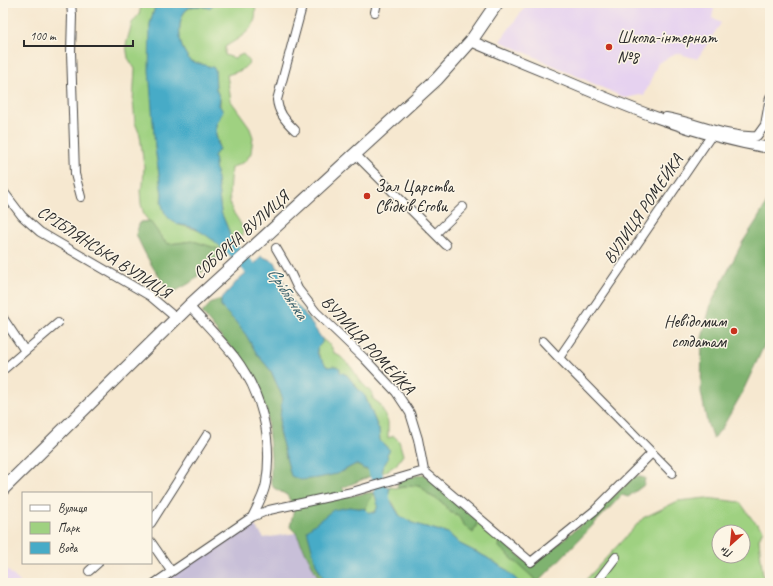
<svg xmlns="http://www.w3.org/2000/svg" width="773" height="586" font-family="Caveat,sans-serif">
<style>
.built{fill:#e6d2f0}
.industrial{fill:#c8bfd8}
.green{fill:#9fd181;stroke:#657e56;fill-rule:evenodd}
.forest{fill:#7fb36f;stroke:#556f4d}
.water{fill:#47abc7;stroke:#396b79}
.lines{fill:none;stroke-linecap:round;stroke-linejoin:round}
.river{stroke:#47abc7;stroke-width:13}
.minor-casing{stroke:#494744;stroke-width:10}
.tertiary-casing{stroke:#494744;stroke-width:12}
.secondary-casing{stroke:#494744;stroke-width:14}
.minor{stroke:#fff;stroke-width:8}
.tertiary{stroke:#fff;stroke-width:10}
.secondary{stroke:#fff;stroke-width:12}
.poi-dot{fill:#c8321e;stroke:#fcf5e5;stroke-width:1.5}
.labels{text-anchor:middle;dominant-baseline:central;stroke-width:3;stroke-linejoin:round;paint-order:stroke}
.poi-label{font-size:17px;fill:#2b2b2b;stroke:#fcf5e5;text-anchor:start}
.street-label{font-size:17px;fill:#2b2b2b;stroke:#fcf5e5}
.water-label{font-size:18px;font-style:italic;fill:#365e69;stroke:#fcf5e5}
</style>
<rect width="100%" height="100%" fill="#fcf5e5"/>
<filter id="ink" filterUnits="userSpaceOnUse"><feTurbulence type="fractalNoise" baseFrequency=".025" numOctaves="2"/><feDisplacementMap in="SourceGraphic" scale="8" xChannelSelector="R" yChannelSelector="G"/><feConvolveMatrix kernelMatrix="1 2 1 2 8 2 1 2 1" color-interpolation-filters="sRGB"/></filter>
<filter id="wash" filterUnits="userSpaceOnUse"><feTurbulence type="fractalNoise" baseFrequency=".012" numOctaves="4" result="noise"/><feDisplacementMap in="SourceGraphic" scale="16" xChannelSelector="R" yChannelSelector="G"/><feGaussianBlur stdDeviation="0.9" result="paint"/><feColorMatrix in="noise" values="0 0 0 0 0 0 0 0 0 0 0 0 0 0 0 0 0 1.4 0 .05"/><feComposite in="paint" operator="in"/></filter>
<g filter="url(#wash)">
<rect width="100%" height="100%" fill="#f6e8d0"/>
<path class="built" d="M528,3H715L712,18L721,23L697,59L677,53L658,63L644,96L640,95L625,98L500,41Z
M3,566L21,583H3Z"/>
<path class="industrial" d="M254,525L264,538L296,533L321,583H170L167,578Z"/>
<path class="green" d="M142,3H156L150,24L155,148L162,194L161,202L179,225C200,229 211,235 225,251L193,241L169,244L164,241L144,215L141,204L140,190L143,185L144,167L140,135L135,123L133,101L135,69L128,58L126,45L132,23L139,14Z
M215,3H256C255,8 256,14 255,19C251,33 237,39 225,47V55L234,58L243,54L250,62L242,70L227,75L231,101L249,126L253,137L251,153L246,161L231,168C230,181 228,194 231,207C233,215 243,222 243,233C243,238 235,240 232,243L228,229L221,212L214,156L216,153L219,145L216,135V125L220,117V99L216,89L215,69L212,67L190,61C188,57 184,52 182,47C178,34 177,7 197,6C201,6 205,7 209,8Z
M322,339L331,346L334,353L341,357L351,367L361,382L372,393L373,399L380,404L388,422V438L394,436L399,441L403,455L396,465L383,473L382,468L386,446L380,441L379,430L365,396L359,390L347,375L340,372L334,366C332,367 329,368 327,366C323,364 317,353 317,348L321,343Z
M420,485L429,495L442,502L450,512L458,515L463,524L473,533L478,521L500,539L510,556L539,583H520L505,569L486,557L460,544L448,533L415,524L400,516L393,503L388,497L390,487L397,488Z
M374,492L378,506L377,510L372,513L368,512L365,509Z
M706,498L740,502L752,519L763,530L759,539L761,559L763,575L770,583H583L643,518L678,501ZM719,532H743V556H719Z"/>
<path class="forest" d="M770,197V333L741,395L722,428L713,439L707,422L701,392L702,338L711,304L742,243L757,220Z
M150,221L164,241L169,244L193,241L225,251L190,283L172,293C156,275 145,255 136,234L140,222Z
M221,299V307L236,321L246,335L258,355L271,371L282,396L279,431L291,476L337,474L356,464L364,469H367L370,472L371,476L342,488L350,496L374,492L365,509L349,507L316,564L326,583H321L296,533L290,527L294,508L287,495L274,488L271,483V457L266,409L255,384L236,352L223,339L202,313L212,302Z
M424,474L478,521L473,533L463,524L458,515L450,512L442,502L429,495L420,485L397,488L398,480Z
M635,476L645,478L644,485L628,497L622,495L538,582L499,547L500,539L532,566L595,513Z"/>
<path class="water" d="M156,3H215L209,8C205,7 201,6 197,6C177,6 178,34 182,47C184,52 188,57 190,61L212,67L215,69L216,89L220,99L219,105L223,111L216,125V135L219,149L214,156L221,212L228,229L232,243L225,251C216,242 207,235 196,229C191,226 186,226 181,225C166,221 160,208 162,194L155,148L149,70L150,24Z
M261,256L275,262L291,299L305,314L322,339V343L317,348C316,357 323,359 326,366L329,367L334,366L340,368V372L347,375L359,390L365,396L379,430L380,441L390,450L387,454L388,459L382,468L380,475L371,476L370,472L367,469H364L356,464L337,474L318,478L301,480L291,476L279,431L282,396L271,371L257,354L246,335L235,321L221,307V299L240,278L251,269Z
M390,487L388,497L400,516L415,524L448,533L460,544L486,557L505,569L520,583H326L316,564L307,530L333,510L349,507L365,509L368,512L374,513C380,507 377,499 374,492Z"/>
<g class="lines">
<path class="river" d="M217,233L251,269L260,284
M370,459L373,464L386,507"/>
</g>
</g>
<g filter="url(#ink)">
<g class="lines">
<g class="minor-casing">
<path id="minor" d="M71,3L72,15L71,52L75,174L81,197
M375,12L377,3
M666,117C696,122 727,138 757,136L765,125L770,97
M295,130C286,122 278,111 277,100L303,3
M355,154L446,245
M3,191L22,216L40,232L150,296L176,318
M435,234L463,207
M276,248L290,272L298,289L316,312L364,358L396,392L410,413L418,439L424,471L531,562L594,511L652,453
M189,306C204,322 220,339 234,356C262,392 273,439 266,483C264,495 257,507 252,517
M3,318L25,351
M543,341L559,358L711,136
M559,358L672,473
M3,370L58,323
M151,523L207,435
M151,542L171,571
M89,571L98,563
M155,583L252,517L269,510L352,492L424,471
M596,583L616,557"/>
</g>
<g class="tertiary-casing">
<path id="tertiary" d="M471,41C498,53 525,64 552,75C624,106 692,135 770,148"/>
</g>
<g class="secondary-casing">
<path id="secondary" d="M3,489L189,306L437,79L471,41L497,3"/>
</g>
<use href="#minor" class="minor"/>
<use href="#tertiary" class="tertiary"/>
<use href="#secondary" class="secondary"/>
</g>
</g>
<g class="poi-dot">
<circle cx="609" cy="47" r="4"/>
<circle cx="367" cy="196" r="4"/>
<circle cx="734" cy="331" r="4"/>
</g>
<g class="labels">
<g class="poi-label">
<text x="617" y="37">Школа-інтернат<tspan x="617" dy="20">№8</tspan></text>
<text x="375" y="186">Зал Царства<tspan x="375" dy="20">Свідків Єгови</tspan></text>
<text x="726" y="321" text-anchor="end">Невідомим<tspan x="726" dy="20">солдатам</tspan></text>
</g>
<g class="street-label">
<text transform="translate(643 209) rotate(-56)">ВУЛИЦЯ РОМЕЙКА</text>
<text transform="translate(241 235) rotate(-42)">СОБОРНА ВУЛИЦЯ</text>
<text transform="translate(104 252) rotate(33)">СРІБЛЯНСЬКА ВУЛИЦЯ</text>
<text transform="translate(368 345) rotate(47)">ВУЛИЦЯ РОМЕЙКА</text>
</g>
<g class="water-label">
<text transform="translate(288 293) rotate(57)">Сріблянка</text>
</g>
</g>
<rect width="773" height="586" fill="none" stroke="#fcf5e5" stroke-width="16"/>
<rect x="22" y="492" width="130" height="72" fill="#fcf5e5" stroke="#a8a49b"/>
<rect x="30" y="505" width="20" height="6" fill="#ffffff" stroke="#a8a49b"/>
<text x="58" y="512" font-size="12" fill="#2b2b2b">Вулиця</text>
<rect x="30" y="522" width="20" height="12" fill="#9fd181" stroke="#a8a49b"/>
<text x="58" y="532" font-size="12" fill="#2b2b2b">Парк</text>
<rect x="30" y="542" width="20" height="12" fill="#47abc7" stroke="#a8a49b"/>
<text x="58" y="552" font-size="12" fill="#2b2b2b">Вода</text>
<g transform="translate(731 544) rotate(207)"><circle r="19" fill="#fcf5e5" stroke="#a8a49b"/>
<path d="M0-3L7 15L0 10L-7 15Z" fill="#c8321e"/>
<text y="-6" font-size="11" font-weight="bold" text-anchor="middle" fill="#2b2b2b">Пн</text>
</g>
<path d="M24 40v6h109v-6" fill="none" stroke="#2b2b2b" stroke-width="2"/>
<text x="30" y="40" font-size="12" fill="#2b2b2b" stroke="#fcf5e5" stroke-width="3" paint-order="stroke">100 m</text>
</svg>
